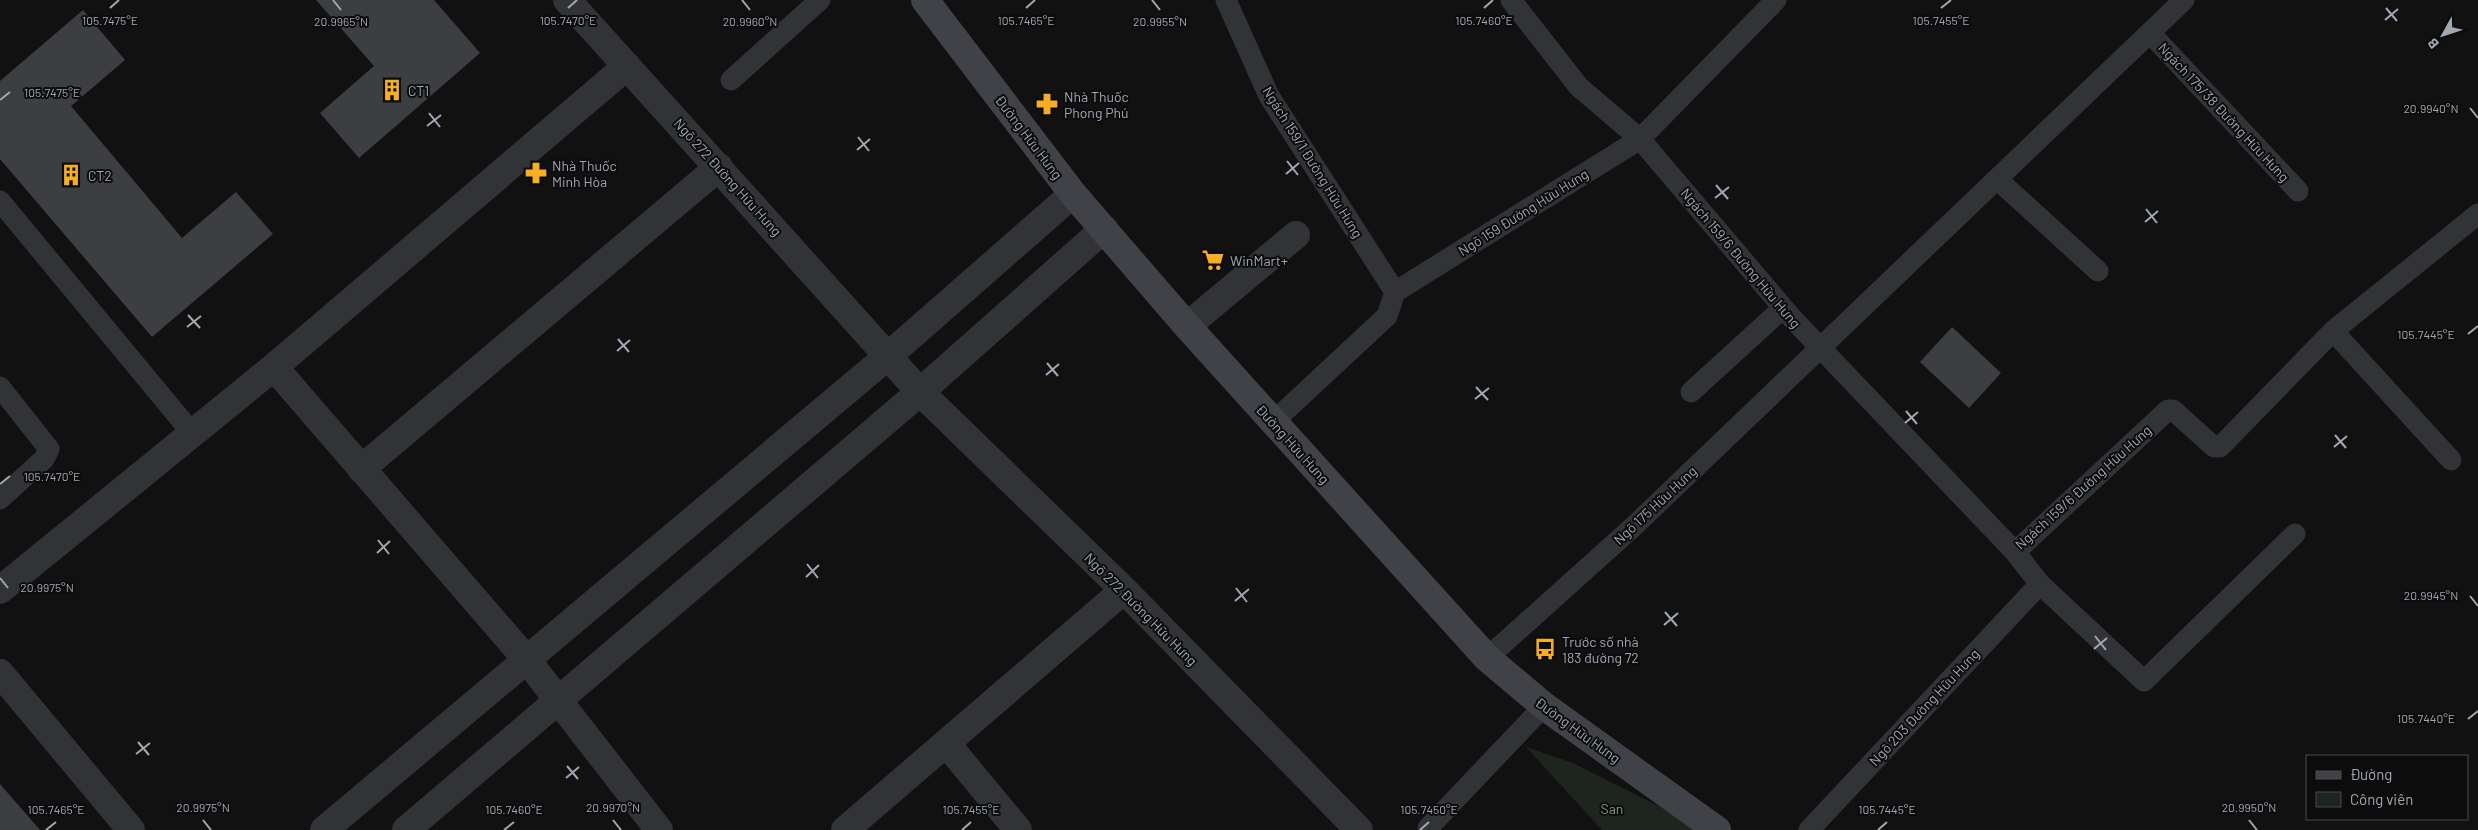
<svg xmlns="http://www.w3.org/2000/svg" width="2478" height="830" font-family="Barlow,sans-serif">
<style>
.green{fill:#1d251e}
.building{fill:#3d3e42}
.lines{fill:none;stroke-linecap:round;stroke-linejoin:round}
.lane{stroke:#323337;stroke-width:21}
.street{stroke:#323337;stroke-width:28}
.secondary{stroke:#404247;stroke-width:28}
.ticks{fill:none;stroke:#a1a7b3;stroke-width:2}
.labels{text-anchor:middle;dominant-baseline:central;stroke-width:4;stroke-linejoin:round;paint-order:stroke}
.poi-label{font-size:14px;fill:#a1a7b3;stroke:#0c0c0d;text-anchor:start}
.street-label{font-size:14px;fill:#a1a7b3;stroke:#0c0c0d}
.park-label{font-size:14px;fill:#789f7a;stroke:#0c0c0d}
.ticks-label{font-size:12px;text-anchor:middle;fill:#a1a7b3;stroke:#0c0c0d;stroke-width:4;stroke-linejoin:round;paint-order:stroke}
</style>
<rect width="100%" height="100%" fill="#111112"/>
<path class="green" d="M1526,747L1573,763L1694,824L1693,830H1602Z"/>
<path class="building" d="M316,0H434L480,53L359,158L320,113L374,66Z
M83,10L125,60L71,106L182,238L236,192L273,234L152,337L0,159V81Z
M1952,327L2001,373L1969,408L1920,362Z
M0,784L40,830H0Z"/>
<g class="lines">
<path class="lane" d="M1226,0L1269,96L1395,292
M1511,0L1579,87L1640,139L1791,317L2015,552L2040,584L2144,681L2295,534
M2150,33L2298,191
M731,80L820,0
M1998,180L2098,271
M0,201L192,433
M2333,331L2451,460
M0,387L49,449L44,459L0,499
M1691,392L1783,308
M1273,422L1387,316L1395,292L1640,139L1776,0
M2015,552L2168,410H2173L2214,447H2220L2333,331L2478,214
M1487,658L1634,526L2184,0
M1430,830L1428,828L1544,706
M1809,830L2040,584"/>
<path class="street" d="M567,0L920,392L1124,590L1359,830
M1187,326L1296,235
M274,367L527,660L659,830
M361,469L719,167
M0,590L274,367L627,66
M0,673L131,830
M946,743L1018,830
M324,830L888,356L1073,194
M406,830L920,392L1104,229
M845,830L1124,590"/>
<path class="secondary" d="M925,0L1073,194L1187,326L1487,658L1544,706L1717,830"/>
</g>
<path class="ticks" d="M333,0L341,10M742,0L750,10M1152,0L1160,10M110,8L119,0M568,8L577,0M1026,8L1035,0M1484,8L1493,0M1941,8L1951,0M2386,8L2397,21M2385,20L2398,9M0,100L10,92M2470,108L2478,118M429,113L440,127M427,126L441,115M858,137L869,151M857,150L870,139M1287,161L1298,175M1286,174L1299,163M1716,185L1728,199M1715,198L1729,187M2146,209L2157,223M2145,222L2158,211M188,315L200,328M187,327L201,316M2468,334L2478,326M618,339L629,352M617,351L630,340M1047,363L1058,376M1046,375L1059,364M1476,387L1488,400M1475,399L1489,388M1906,411L1917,424M1905,423L1918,412M2335,435L2346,448M2334,447L2347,436M0,484L10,476M378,540L389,554M377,553L390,541M807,564L818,578M806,577L819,565M0,578L8,588M1236,588L1247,602M2470,596L2478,606M1235,601L1249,589M1665,612L1677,626M1664,625L1678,613M2095,636L2106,650M2094,649L2107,638M2468,719L2478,711M138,742L149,755M136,754L150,743M567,766L578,779M566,778L579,767M203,820L211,830M613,820L621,830M2249,820L2257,830M46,830L56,822M504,830L514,822M962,830L971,822M1420,830L1429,822M1878,830L1887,822"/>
<defs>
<g id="building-bare" transform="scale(1.725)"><path d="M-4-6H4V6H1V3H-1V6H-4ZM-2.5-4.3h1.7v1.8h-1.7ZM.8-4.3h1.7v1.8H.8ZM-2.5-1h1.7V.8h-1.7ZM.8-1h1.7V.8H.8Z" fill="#f7ad24" stroke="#0c0c0d" stroke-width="2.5" paint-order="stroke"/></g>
<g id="pharmacy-bare" transform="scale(1.725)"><path d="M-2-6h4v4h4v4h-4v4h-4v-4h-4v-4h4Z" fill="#f7ad24" stroke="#0c0c0d" stroke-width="2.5" paint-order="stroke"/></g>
<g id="supermarket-bare" transform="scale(1.725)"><path d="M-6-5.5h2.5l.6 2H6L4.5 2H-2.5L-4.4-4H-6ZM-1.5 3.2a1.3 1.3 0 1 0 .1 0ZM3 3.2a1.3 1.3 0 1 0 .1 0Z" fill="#f7ad24" stroke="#0c0c0d" stroke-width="2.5" paint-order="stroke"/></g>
<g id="bus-bare" transform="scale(1.725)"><path d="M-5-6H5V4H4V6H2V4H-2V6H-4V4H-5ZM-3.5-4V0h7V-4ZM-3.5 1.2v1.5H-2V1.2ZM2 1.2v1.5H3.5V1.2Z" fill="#f7ad24" stroke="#0c0c0d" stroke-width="2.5" paint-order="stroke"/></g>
</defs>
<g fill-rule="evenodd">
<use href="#building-bare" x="392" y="90"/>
<use href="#pharmacy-bare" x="1047" y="104"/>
<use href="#pharmacy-bare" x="536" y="173"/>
<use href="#building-bare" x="71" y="175"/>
<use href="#supermarket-bare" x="1213" y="260"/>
<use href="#bus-bare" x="1545" y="649"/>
</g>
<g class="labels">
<g class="poi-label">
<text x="408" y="90">CT1</text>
<text x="1064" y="96">Nhà Thuốc<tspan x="1064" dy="16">Phong Phú</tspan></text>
<text x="552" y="165">Nhà Thuốc<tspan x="552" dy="16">Minh Hòa</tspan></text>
<text x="88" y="175">CT2</text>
<text x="1230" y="260">WinMart+</text>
<text x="1562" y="641">Trước số nhà<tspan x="1562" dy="16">183 đường 72</tspan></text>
</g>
<g class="street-label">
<text transform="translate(2224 112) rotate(47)">Ngách 175/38 Đường Hữu Hưng</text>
<text transform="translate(1029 137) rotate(53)">Đường Hữu Hưng</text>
<text transform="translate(1313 162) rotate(58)">Ngách 159/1 Đường Hữu Hưng</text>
<text transform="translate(728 177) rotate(48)">Ngõ 272 Đường Hữu Hưng</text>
<text transform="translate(1523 212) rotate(-32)">Ngõ 159 Đường Hữu Hưng</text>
<text transform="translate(1741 258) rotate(50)">Ngách 159/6 Đường Hữu Hưng</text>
<text transform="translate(1293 444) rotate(48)">Đường Hữu Hưng</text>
<text transform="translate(2083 487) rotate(-42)">Ngách 159/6 Đường Hữu Hưng</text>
<text transform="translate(1655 505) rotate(-43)">Ngõ 175 Hữu Hưng</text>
<text transform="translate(1141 609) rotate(45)">Ngõ 272 Đường Hữu Hưng</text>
<text transform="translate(1924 707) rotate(-47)">Ngõ 203 Đường Hữu Hưng</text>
<text transform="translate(1578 730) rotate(36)">Đường Hữu Hưng</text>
</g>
<g class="park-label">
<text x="1612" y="808">San</text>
</g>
</g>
<g class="ticks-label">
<text x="110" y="25">105.7475°E</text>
<text x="568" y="25">105.7470°E</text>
<text x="1026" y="25">105.7465°E</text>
<text x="1484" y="25">105.7460°E</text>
<text x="1941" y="25">105.7455°E</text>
<text x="341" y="26">20.9965°N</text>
<text x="750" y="26">20.9960°N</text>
<text x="1160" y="26">20.9955°N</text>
<text x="52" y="97">105.7475°E</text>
<text x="2431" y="113">20.9940°N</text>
<text x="2426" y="339">105.7445°E</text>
<text x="52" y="481">105.7470°E</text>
<text x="47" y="592">20.9975°N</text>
<text x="2431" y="600">20.9945°N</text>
<text x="2426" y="723">105.7440°E</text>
<text x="203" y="812">20.9975°N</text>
<text x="613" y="812">20.9970°N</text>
<text x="2249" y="812">20.9950°N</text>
<text x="56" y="814">105.7465°E</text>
<text x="514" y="814">105.7460°E</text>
<text x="971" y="814">105.7455°E</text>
<text x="1429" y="814">105.7450°E</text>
<text x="1887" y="814">105.7445°E</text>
</g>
<rect x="2306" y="755" width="162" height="65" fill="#0c0c0d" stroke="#484a4f"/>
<rect x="2316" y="771" width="25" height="8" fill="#404247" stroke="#484a4f"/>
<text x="2350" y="780" font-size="15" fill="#a1a7b3">Đường</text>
<rect x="2316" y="792" width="25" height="15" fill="#1d251e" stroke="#484a4f"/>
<text x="2350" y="805" font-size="15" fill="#a1a7b3">Công viên</text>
<g transform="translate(2443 35) rotate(230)" stroke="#0c0c0d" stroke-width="4" paint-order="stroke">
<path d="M0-4L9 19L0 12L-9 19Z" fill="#a1a7b3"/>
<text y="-8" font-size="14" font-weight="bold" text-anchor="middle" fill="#a1a7b3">B</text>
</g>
</svg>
